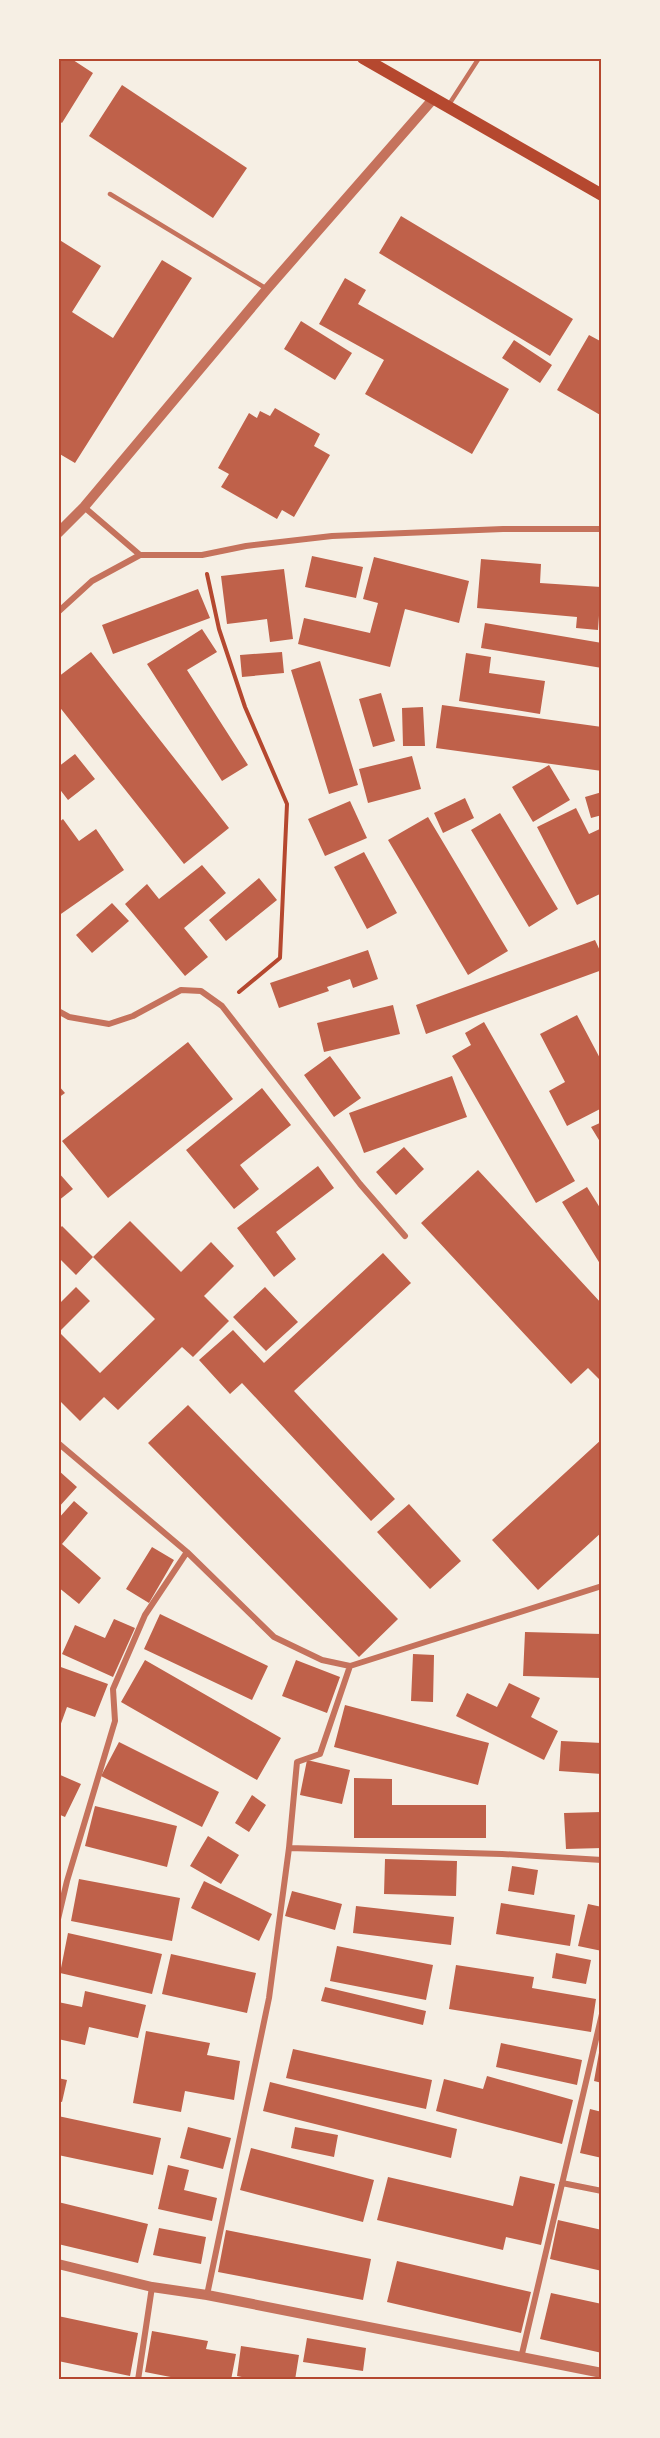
<svg xmlns="http://www.w3.org/2000/svg" width="660" height="2438" font-family="Roboto,sans-serif">
<style>
.building{fill:#bf614a}
.lines{fill:none;stroke-linecap:round;stroke-linejoin:round}
.path{stroke:#b5482f;stroke-width:4}
.service{stroke:#c5725c;stroke-width:4.5}
.minor{stroke:#c5725c;stroke-width:6}
.tertiary{stroke:#c5725c;stroke-width:10}
.secondary{stroke:#b5482f;stroke-width:12}
.neatline{fill:none;stroke:#b5482f;stroke-width:2}
</style>
<rect width="100%" height="100%" fill="#f6efe4"/>
<path class="building" d="M58,58H70L93,73L62,123L58,120Z
M122,85L247,168L213,218L89,136Z
M401,216L573,319L550,356L379,253Z
M58,239L101,266L72,312L113,338L162,260L192,278L75,463L58,453Z
M345,278L366,290L358,304L509,389L472,454L365,394L384,360L319,324Z
M301,321L352,353L335,380L284,349Z
M589,335L602,342V416L557,390Z
M514,340L552,365L540,383L502,358Z
M275,408L320,434L314,446L330,455L294,517L282,510L277,519L221,487L229,474L218,468L249,413L257,418L260,411L270,416Z
M312,556L363,567L356,598L305,587Z
M374,557L469,581L459,623L405,609L390,667L298,644L304,618L370,633L378,603L363,599Z
M481,559L541,564L540,583L601,587L598,630L576,628L577,617L477,608Z
M284,569L293,639L270,642L267,619L227,624L221,576Z
M198,589L210,618L113,654L102,625Z
M485,623L602,643V668L481,648Z
M202,629L217,652L187,670L248,765L222,781L147,664Z
M91,652L229,828L184,864L58,705V677Z
M282,652L284,673L242,677L240,655Z
M466,653L491,657L489,673L545,681L540,714L459,701Z
M320,661L358,785L329,794L291,670Z
M381,693L395,741L373,747L359,699Z
M442,705L602,727V771L436,748Z
M423,707L425,746H403L402,708Z
M75,754L95,779L68,800L58,787V767Z
M412,756L421,789L368,803L359,769Z
M549,765L570,800L533,822L512,787Z
M602,792V815L591,818L585,797Z
M465,798L474,818L443,833L434,813Z
M350,801L367,838L325,856L308,819Z
M576,808L589,834L602,828V893L577,905L537,827Z
M500,813L558,909L529,927L471,830Z
M428,817L508,951L468,975L388,840Z
M63,819L79,841L96,829L124,870L58,916V823Z
M364,852L397,913L367,929L334,867Z
M202,865L226,893L184,928L208,957L185,976L125,904L147,884L159,899Z
M259,878L277,900L226,941L209,920Z
M112,903L129,921L92,953L76,935Z
M595,940L602,955V970L426,1034L416,1005Z
M368,950L378,979L353,988L350,979L327,987L329,991L279,1008L270,983Z
M393,1005L400,1034L324,1052L317,1023Z
M577,1015L602,1062V1108L567,1126L549,1091L565,1082L540,1034Z
M484,1022L575,1181L536,1203L452,1056L471,1045L465,1033Z
M188,1042L233,1099L108,1198L62,1141Z
M330,1056L361,1098L334,1117L304,1075Z
M452,1076L467,1117L364,1153L349,1113Z
M58,1085L65,1093L58,1098Z
M262,1088L291,1125L240,1165L259,1189L234,1209L186,1150Z
M602,1122V1145L591,1127Z
M404,1147L424,1169L396,1195L376,1172Z
M318,1166L334,1188L276,1232L296,1259L274,1277L237,1228Z
M478,1170L602,1304V1382L588,1368L571,1384L421,1223Z
M58,1172L73,1189L58,1201Z
M587,1187L602,1211V1267L562,1202Z
M130,1221L181,1272L211,1242L234,1266L204,1296L229,1321L193,1357L182,1347L118,1410L104,1397L80,1421L58,1399V1305L76,1287L90,1301L59,1332L100,1373L155,1319L93,1257Z
M62,1226L93,1257L76,1275L58,1257V1230Z
M383,1253L411,1283L294,1391L395,1499L371,1521L242,1383L230,1394L199,1360L233,1330L264,1363Z
M265,1287L298,1322L266,1351L233,1317Z
M188,1405L398,1619L359,1657L148,1443Z
M602,1439V1532L538,1590L492,1540Z
M58,1470L77,1487L58,1508Z
M74,1501L88,1513L62,1544L101,1578L79,1604L58,1587V1519Z
M409,1504L461,1561L430,1589L377,1532Z
M152,1547L174,1560L149,1603L126,1589Z
M160,1614L268,1666L252,1700L144,1649Z
M114,1619L135,1628L113,1677L62,1654L75,1625L105,1638Z
M525,1632L602,1634V1678L523,1676Z
M413,1654L434,1655L433,1702L411,1701Z
M145,1660L281,1738L257,1780L121,1702Z
M296,1660L340,1677L327,1713L282,1696Z
M58,1666L108,1684L95,1717L67,1707L59,1729Z
M509,1683L540,1698L531,1717L558,1731L544,1760L456,1716L467,1693L497,1707Z
M345,1705L489,1743L478,1785L334,1747Z
M561,1741L602,1743V1774L559,1771Z
M119,1742L219,1792L202,1827L101,1776Z
M307,1760L350,1770L342,1804L300,1795Z
M58,1774L81,1784L65,1817L58,1814Z
M354,1778L392,1779V1805H486V1838H354Z
M252,1795L266,1805L249,1832L235,1823Z
M95,1806L177,1826L167,1867L85,1846Z
M602,1812V1848L566,1849L564,1813Z
M208,1836L239,1855L221,1884L190,1866Z
M385,1859L457,1861L456,1896L384,1894Z
M512,1866L538,1870L534,1895L508,1891Z
M79,1879L180,1898L172,1941L71,1921Z
M204,1881L272,1914L259,1941L191,1908Z
M292,1891L342,1904L335,1930L285,1916Z
M501,1903L575,1915L570,1946L496,1934Z
M588,1904L602,1907V1951L578,1946Z
M356,1906L454,1917L451,1945L353,1933Z
M68,1933L162,1954L152,1994L60,1973Z
M337,1946L433,1965L426,2000L330,1981Z
M556,1953L591,1960L586,1984L552,1978Z
M171,1954L256,1973L247,2013L162,1994Z
M456,1965L534,1977L532,1988L596,1999L591,2032L449,2009Z
M325,1987L426,2011L423,2025L321,2001Z
M85,1991L146,2005L138,2038L89,2027L85,2045L58,2039V2002L82,2007Z
M146,2031L210,2043L207,2055L240,2061L234,2100L185,2091L181,2112L133,2103Z
M501,2043L582,2060L577,2085L496,2067Z
M600,2047H602V2083L594,2081Z
M293,2049L432,2080L426,2109L286,2078Z
M487,2076L573,2100L562,2144L436,2111L444,2079L483,2089Z
M58,2078L67,2080L62,2102L58,2101Z
M270,2082L457,2129L451,2158L263,2111Z
M590,2109L602,2112V2158L580,2153Z
M58,2116L161,2138L153,2175L58,2155Z
M188,2127L231,2138L223,2169L180,2158Z
M295,2127L338,2135L334,2157L291,2148Z
M251,2148L374,2180L363,2222L240,2190Z
M168,2165L189,2170L184,2190L217,2198L212,2221L158,2209Z
M520,2176L555,2184L541,2245L506,2237L503,2250L377,2220L388,2177L513,2206Z
M58,2202L148,2224L138,2263L58,2244Z
M558,2220L602,2230V2271L550,2259Z
M159,2228L206,2237L201,2264L153,2255Z
M226,2230L371,2259L363,2300L218,2272Z
M397,2261L531,2292L521,2333L387,2302Z
M551,2293L602,2304V2353L540,2339Z
M58,2316L138,2333L130,2376L58,2361Z
M152,2331L208,2341L206,2349L236,2354L231,2380H186L145,2372Z
M307,2338L366,2348L363,2371L303,2362Z
M241,2346L299,2355L295,2380H256L237,2376Z"/>
<g class="lines">
<path class="path" d="M207,574L219,629L245,707L287,804L280,958L239,992"/>
<path class="service" d="M448,106L479,58
M110,194L267,289"/>
<path class="minor" d="M84,507L140,555H202L246,546L332,536L503,529H602
M58,612L92,581L140,555
M58,1011L69,1017L109,1024L133,1016L181,990L201,991L222,1006L360,1184L405,1236
M58,1443L187,1552L274,1637L322,1660L350,1666L602,1586
M289,1848L502,1854L602,1860
M58,1919L67,1881L115,1721L113,1689L145,1615L187,1552
M562,2183L602,2191
M207,2295L269,1998L289,1848L297,1762L320,1754L350,1666
M521,2358L602,2014
M138,2380L152,2287"/>
<path class="tertiary" d="M58,533L84,507L267,289L434,98
M58,2264L152,2287L207,2295L602,2373"/>
<path class="secondary" d="M363,58L602,195"/>
</g>
<rect width="660" height="2438" fill="none" stroke="#f6efe4" stroke-width="120"/>
<rect x="60" y="60" width="540" height="2318" class="neatline"/>
</svg>
